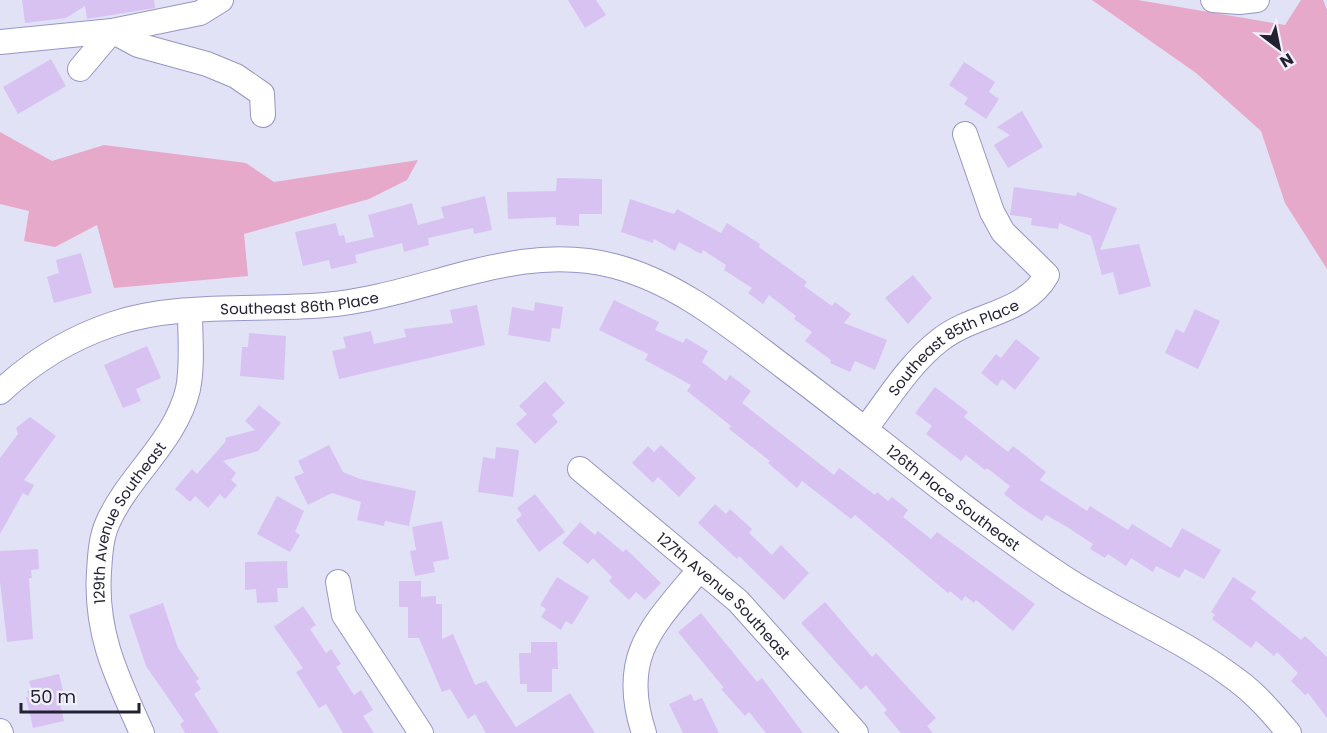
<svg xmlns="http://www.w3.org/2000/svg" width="1327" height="733" font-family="Poppins,sans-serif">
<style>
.green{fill:#e7a9ca}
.building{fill:#d8c2f2}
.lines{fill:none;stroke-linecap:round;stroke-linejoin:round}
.minor-casing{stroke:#9795c6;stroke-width:26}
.minor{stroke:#fff;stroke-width:24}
.labels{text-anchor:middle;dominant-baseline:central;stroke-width:5;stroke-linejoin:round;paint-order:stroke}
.street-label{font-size:15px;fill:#232235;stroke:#f0f0fa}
</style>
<rect width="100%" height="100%" fill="#e1e2f6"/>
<path class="green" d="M1092,0H1138L1285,25L1301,0H1323L1327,10V269L1285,203L1261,131L1196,73Z
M0,132L52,161L104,145L246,163L274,182L418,160L407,180L369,199L244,234L248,276L114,288L97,225L55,247L24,241L29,211L0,204Z"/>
<path class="building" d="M22,0H154L155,8L87,19L85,6L66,18L25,23Z
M568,0H596L606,15L585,28Z
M51,59L66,86L18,114L3,87Z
M964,62L995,82L989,92L999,99L986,119L964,104L968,98L949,85Z
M1022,111L1043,147L1008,168L994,145L1010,135L997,127Z
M557,178L602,179V214H579V226L556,225V217L508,219L507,192L556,191Z
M1014,187L1076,196L1077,192L1117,208L1100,250L1139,244L1151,286L1119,295L1113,272L1102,275L1091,236L1059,223L1058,229L1031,225L1032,218L1010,215Z
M485,196L492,230L474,234L473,228L428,238L429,245L404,252L402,243L355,255L357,263L331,269L329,260L303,266L295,232L336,223L339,236L344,235L346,243L374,237L368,215L412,203L418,225L444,218L441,207Z
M630,199L674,214L677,209L721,233L727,223L760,244L759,247L807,282L804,286L832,306L835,302L851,314L844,323L887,340L875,370L855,361L850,372L830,363L831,360L805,341L812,332L794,319L796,316L769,295L763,304L748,293L752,288L724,270L726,265L703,250L701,254L679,242L675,251L654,239L653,243L621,232Z
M81,253L92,293L54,303L47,277L59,273L56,260Z
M913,275L932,298L908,324L885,298Z
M614,300L659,322L655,330L683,343L686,338L708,351L702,362L726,381L730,375L751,391L742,403L834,475L839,468L875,495L877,492L888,501L892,497L908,510L903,517L931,539L937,532L1035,604L1013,631L976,600L974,603L965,596L962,601L950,591L948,593L855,515L851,519L802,481L797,488L768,463L770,461L729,429L731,426L687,391L691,385L645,360L648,354L599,330Z
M535,302L563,307L560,329L552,328L550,342L508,335L512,307L534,311Z
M477,305L485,345L339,379L332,351L346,348L343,337L371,331L374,344L406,337L404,329L453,323L450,310Z
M1195,309L1220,321L1198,369L1165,353L1176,329L1184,333Z
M249,333L286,336L284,380L240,376L242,347H248Z
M1016,339L1040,358L1015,390L1002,379L997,386L981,373L996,354L1001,358Z
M147,346L161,378L136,389L141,401L123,408L104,365Z
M545,381L565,403L552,415L558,422L535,444L516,424L527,414L519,406Z
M935,387L968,412L964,417L1008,452L1013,446L1046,472L1040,480L1087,511L1090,506L1128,530L1132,524L1171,548L1182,528L1221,550L1204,579L1185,569L1179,578L1156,566L1153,572L1131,558L1126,566L1108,554L1105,558L1090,549L1093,544L1067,527L1046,515L1042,521L1022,508L1004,494L1010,486L987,468L985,470L966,455L961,461L926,434L932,426L915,413Z
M259,405L281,423L258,451L223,461L236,473L231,480L237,485L225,499L220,494L208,508L195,496L190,502L175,489L192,469L197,474L226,441L225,438L255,430L245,421Z
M30,417L56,436L24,480L34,485L28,496L23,493L0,534V458L18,434L16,428Z
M329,445L343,472L360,479L416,491L409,526L385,521L384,526L357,520L361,502L332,493L308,505L294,477L304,473L298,461Z
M661,445L696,478L679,497L658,477L653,483L632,463L648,446L654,452Z
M496,447L519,450L513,497L478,492L483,457L495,459Z
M535,494L565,532L539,552L516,520L522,515L517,508Z
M277,496L304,511L295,532L300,535L290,552L257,534Z
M715,504L726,514L730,509L752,529L749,533L772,555L781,545L809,573L784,600L739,556L737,559L698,523Z
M442,521L449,559L433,562L435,572L415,576L410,551L416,550L412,527Z
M580,522L595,535L598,531L623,552L626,549L661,583L645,600L636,592L629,600L609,581L612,577L593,558L588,564L562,543Z
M38,549L39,569L31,570L32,578H29L33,639L7,642L0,581V551Z
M287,561L288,588H277L278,602L257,603L256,589L245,590V562Z
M557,577L589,597L572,625L566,621L561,630L541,617L546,609L540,605Z
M1233,577L1256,592L1251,599L1301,640L1305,636L1327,657V718L1308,693L1305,695L1291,681L1298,673L1277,652L1274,656L1256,641L1251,648L1212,619L1215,615L1211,612Z
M399,581H421V597L436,596V604H442V639L453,634L475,685L486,681L516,727L570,693L595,733H486L475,714L468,719L450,689L442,692L419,638H408V607H399Z
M825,602L872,657L876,653L936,718L927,726L933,733H901L884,713L887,710L866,685L861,690L801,623Z
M163,603L178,648L199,679L196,681L201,689L194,694L219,733H185L180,724L184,721L146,666L129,615Z
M303,606L316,625L310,629L326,653L331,649L341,664L336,667L354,695L361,690L373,710L363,716L374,733H343L326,704L319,708L296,672L303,668L274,627Z
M701,613L757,682L762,678L803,733H766L749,712L745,716L721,689L724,688L678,632Z
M531,642H557L558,669H552V692H527V684H520L519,653H531Z
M59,674L66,702L60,703L64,721L33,728L26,697H29L27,691L32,690L29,681Z
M691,694L694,701L702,698L719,733H683L669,704Z"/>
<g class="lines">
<g class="minor-casing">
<g id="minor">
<path d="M1213,0L1239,2L1257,0"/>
<path d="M0,42L112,31L138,45L207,64L236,76L262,94L263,115"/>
<path d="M80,69L112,31L200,13L221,0"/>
<path id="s1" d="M0,392C32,362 71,338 113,324C179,302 256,311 325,305C423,297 514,240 614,266C679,283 731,327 784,367C874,434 960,508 1054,571C1113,612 1181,637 1238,681C1257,695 1273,714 1289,733"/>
<path id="s2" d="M866,428C889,398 910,363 940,340C974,313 1024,315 1047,275L1003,232L992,212L965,134"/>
<path id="s3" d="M580,469L738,601L856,733"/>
<path d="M338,582L344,615L421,733"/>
<path d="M0,731L1,733"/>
<path id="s4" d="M142,733C117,677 95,634 99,572C100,555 101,537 108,522C129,475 176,441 188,389C193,364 190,337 190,312"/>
<path d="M644,733C618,655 654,625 700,569"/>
</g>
</g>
<use href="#minor" class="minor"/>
</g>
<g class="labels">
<g class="street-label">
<text stroke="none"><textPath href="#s1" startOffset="321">Southeast 86th Place</textPath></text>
<text stroke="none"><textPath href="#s2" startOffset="122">Southeast 85th Place</textPath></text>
<text stroke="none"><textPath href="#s1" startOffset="1054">126th Place Southeast</textPath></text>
<text stroke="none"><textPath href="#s4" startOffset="226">129th Avenue Southeast</textPath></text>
<text stroke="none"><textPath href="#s3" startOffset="192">127th Avenue Southeast</textPath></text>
</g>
</g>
<g transform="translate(1279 48) rotate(148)" stroke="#f0f0fa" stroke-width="4.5" paint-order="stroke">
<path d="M0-4.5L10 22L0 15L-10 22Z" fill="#232235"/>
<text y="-9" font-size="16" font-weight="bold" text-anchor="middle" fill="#232235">N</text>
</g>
<path d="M21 703v9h118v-9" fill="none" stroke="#232235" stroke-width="3"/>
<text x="30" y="703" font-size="18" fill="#232235" stroke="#f0f0fa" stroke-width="4.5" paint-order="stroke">50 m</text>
</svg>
